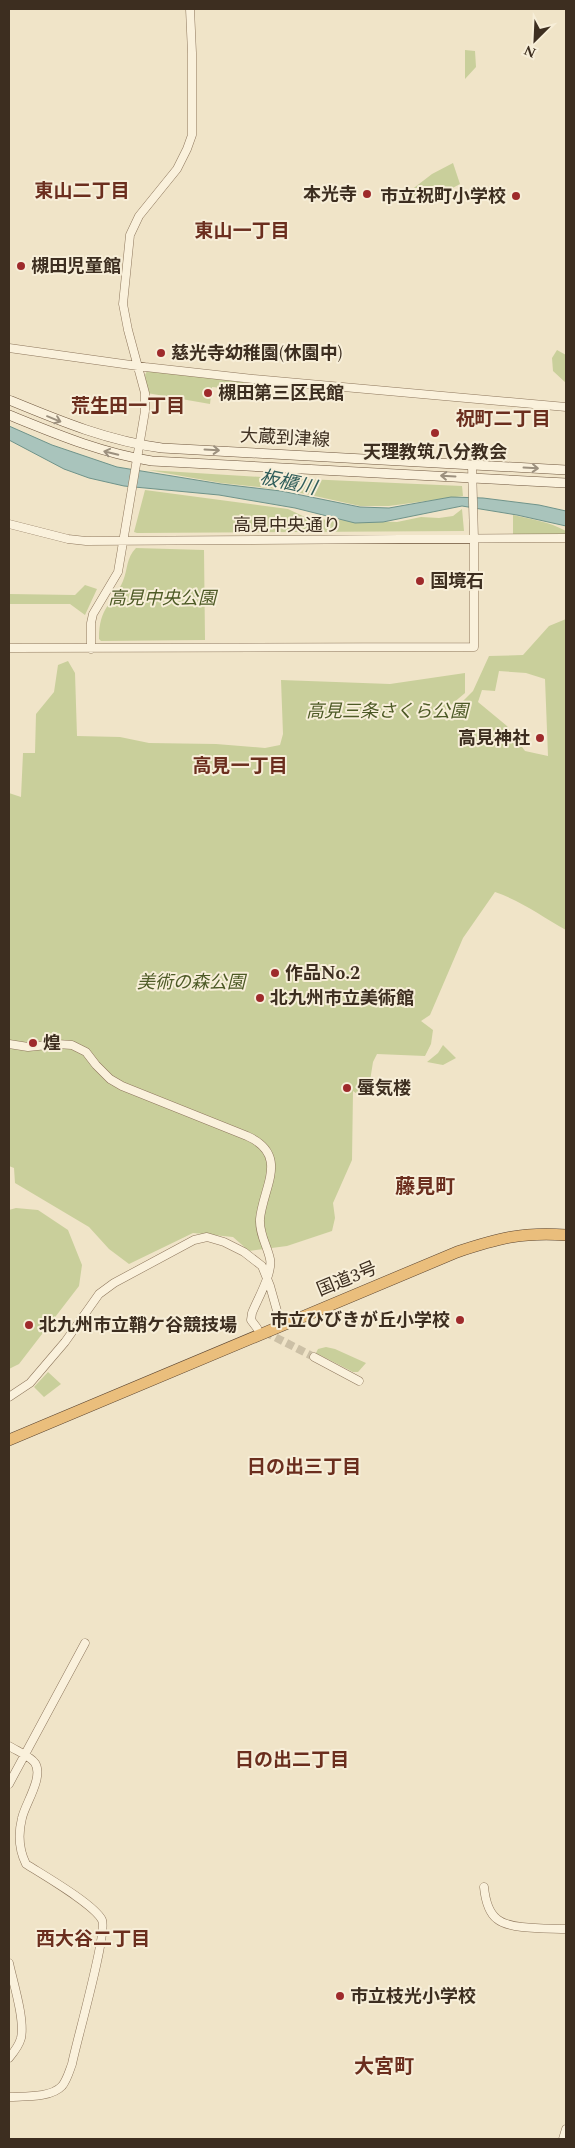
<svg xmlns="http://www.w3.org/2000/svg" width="575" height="2148" font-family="Spectral,'Noto Sans JP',serif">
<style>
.green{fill:#c9cf9b;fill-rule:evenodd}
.water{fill:#a9c4bc;stroke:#6f938a}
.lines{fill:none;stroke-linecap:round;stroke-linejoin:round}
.tertiary-tunnel{stroke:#ccc0a6;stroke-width:8;stroke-dasharray:8 4;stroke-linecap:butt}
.tertiary-casing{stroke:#8d765c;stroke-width:9}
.secondary-casing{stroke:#6f573f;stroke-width:10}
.trunk-casing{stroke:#5b4430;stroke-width:12}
.tertiary{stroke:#faf1dc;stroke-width:8}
.secondary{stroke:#faf1dc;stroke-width:9}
.trunk{stroke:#eabe7c;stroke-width:11}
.oneway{stroke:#9c907e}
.poi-dot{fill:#9e2a2b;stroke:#f7eed8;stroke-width:2}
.labels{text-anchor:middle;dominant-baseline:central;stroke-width:4;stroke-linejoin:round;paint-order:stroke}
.poi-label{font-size:18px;font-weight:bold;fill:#3d2e20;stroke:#f7eed8;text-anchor:start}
.street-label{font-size:18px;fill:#3d2e20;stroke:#f7eed8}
.park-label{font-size:18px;font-style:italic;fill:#4d5a26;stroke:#f7eed8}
.neighbourhood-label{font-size:19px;font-weight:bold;fill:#6b2e1e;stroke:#f7eed8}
.water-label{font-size:19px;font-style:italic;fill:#2f5d5a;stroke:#f7eed8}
.quarter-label{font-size:20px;font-weight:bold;fill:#6b2e1e;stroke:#f7eed8}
</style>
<rect width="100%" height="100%" fill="#f0e4c8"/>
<path class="green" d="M465,50L475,51L476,67L465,79Z
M453,163L460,184L429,201L422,202L406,194L432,174Z
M557,350L566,355V383L553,371L552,358Z
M147,371L244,380L242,390L212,387L210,404L147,393L145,375Z
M148,470L277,478V489L221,483Z
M284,478L462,486L463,496L389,506H360L283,489Z
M145,490L288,509L309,519L397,522L421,517L439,518L453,516L462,509L464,531L137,533L134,532Z
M513,515C531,519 550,522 566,531V535L513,534Z
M136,548L204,550L205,640L101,641L99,639C99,606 112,606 123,581C128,569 126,558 136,548Z
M85,585L97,589L85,615L70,604H9V594L75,595Z
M566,619V930C543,917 521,901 495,892L463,938L430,1015L421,1021L433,1030L431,1044L425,1056L377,1054L373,1062L369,1087L360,1096L353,1091L352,1160L333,1203L335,1218L332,1231L287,1246L249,1251L233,1237L193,1233L129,1264L109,1249L89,1227L15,1183L14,1168L9,1166V793L21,797L23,753H35L36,714L54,692L58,665L68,661L75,673L77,736L120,737L149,743L216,744L265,748L280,745L283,734L281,680L390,684L465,673V693L439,715L447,717L473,691L489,656L523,655L549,626ZM499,671L526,673L545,679L548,756L525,751L507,726L478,702L482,690L495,691Z
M443,1045L456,1058L443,1065L427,1062L438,1053Z
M16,1208L38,1210L68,1230L82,1265L79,1286L19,1364L9,1369V1210Z
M326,1347L335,1349L366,1363L358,1372H353L316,1353L318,1349Z
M48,1372L61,1384L44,1397L34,1387Z"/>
<path class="water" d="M9,426L52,445L117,467L221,484L281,491L360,507L389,508L451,497L483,498L539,505L566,511V526L517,515L462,506L383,522L355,523L295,508L219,495L124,486L89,478L64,469L9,440Z"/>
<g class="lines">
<path class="tertiary-tunnel" d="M265,1332L314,1357"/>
<g class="tertiary-casing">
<path id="tertiary" d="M9,348L145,367L253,379L566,407
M9,524L68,539L86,541L566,538
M9,648L474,647V539L472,465
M91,649V623L93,614L118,572L145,411V393L128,330L123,304L130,235L139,216L177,169L187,149L192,135V53L190,9
M9,1044L28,1047L57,1044L72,1045L86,1052L96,1065L110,1079L122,1086L247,1136C290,1155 263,1187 260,1219C259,1234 267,1245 270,1259C273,1273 257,1300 252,1313L251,1320L257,1328
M314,1357L359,1381
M9,1397L30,1383L65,1342L99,1294L114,1283L194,1240L207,1237L224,1242L244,1252L262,1266L270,1286L281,1325
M9,1746C17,1751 30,1756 35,1763C44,1777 25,1804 22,1818C18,1834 19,1850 26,1864C43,1875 94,1904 102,1920C108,1932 76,2043 72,2064C69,2072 67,2080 62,2086C51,2098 24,2096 9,2097
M9,1784L85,1643
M484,1887C485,1897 488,1912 497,1919C510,1930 549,1928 566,1929
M9,1963C13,1982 25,2019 21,2038C19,2046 14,2052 9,2058
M563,2139L566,2129"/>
</g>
<g class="secondary-casing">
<path id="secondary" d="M9,400C60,421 108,441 162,448L566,470
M9,415C56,434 101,453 152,461L566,483"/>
</g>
<g class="trunk-casing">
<path id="trunk" d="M9,1440L457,1252C499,1238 522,1232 566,1235"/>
</g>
<use href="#tertiary" class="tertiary"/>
<use href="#secondary" class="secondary"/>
<use href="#trunk" class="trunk"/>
</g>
<defs><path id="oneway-shaft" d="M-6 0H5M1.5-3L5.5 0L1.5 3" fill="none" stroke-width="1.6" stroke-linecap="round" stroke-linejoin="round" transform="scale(1.25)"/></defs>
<g class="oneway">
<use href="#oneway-shaft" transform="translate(54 419) rotate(22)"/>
<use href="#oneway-shaft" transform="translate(212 450) rotate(3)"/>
<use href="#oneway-shaft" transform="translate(111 453) rotate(-166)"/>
<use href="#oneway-shaft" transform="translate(531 468) rotate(3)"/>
<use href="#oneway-shaft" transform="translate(448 476) rotate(-177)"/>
</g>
<g class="poi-dot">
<circle cx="367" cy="194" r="5"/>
<circle cx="516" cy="196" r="5"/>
<circle cx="21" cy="266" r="5"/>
<circle cx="161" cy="353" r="5"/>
<circle cx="208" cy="393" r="5"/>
<circle cx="435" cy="433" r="5"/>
<circle cx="420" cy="581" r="5"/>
<circle cx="540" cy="738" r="5"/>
<circle cx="275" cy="973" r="5"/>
<circle cx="260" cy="998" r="5"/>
<circle cx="33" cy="1043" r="5"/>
<circle cx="347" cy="1088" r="5"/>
<circle cx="460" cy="1320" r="5"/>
<circle cx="29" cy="1325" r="5"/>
<circle cx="340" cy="1996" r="5"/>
</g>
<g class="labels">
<g class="poi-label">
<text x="357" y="194" text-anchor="end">本光寺</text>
<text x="506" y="196" text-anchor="end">市立祝町小学校</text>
<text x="31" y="266">槻田児童館</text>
<text x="171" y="353">慈光寺幼稚園(休園中)</text>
<text x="218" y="393">槻田第三区民館</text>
<text x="435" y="452" text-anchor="middle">天理教筑八分教会</text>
<text x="430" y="581">国境石</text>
<text x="530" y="738" text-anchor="end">高見神社</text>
<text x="285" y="973">作品No.2</text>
<text x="270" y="998">北九州市立美術館</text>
<text x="43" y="1043">煌</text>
<text x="357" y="1088">蜃気楼</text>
<text x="450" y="1320" text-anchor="end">市立ひびきが丘小学校</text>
<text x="39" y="1325">北九州市立鞘ケ谷競技場</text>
<text x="350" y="1996">市立枝光小学校</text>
</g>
<g class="street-label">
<text transform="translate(285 438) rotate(3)">大蔵到津線</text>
<text x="287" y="525">高見中央通り</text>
<text transform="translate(347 1279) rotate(-22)">国道3号</text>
</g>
<g class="park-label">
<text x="162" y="598">高見中央公園</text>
<text x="387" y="711">高見三条さくら公園</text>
<text x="191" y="982">美術の森公園</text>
</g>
<g class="neighbourhood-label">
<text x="82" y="191">東山二丁目</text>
<text x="242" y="231">東山一丁目</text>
<text x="128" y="406">荒生田一丁目</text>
<text x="503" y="419">祝町二丁目</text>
<text x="240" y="766">高見一丁目</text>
<text x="304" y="1467">日の出三丁目</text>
<text x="292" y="1760">日の出二丁目</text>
<text x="93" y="1939">西大谷二丁目</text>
</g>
<g class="water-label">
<text transform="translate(288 483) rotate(12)">板櫃川</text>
</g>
<g class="quarter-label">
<text x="425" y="1187">藤見町</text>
<text x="384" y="2067">大宮町</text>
</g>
</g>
<rect width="575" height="2148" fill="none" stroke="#3d2e20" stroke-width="20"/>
<g transform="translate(535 40) rotate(204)" stroke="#f7eed8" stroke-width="4" paint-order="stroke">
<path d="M0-4L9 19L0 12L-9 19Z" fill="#3d2e20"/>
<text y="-8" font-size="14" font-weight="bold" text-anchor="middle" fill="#3d2e20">N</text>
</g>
</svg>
